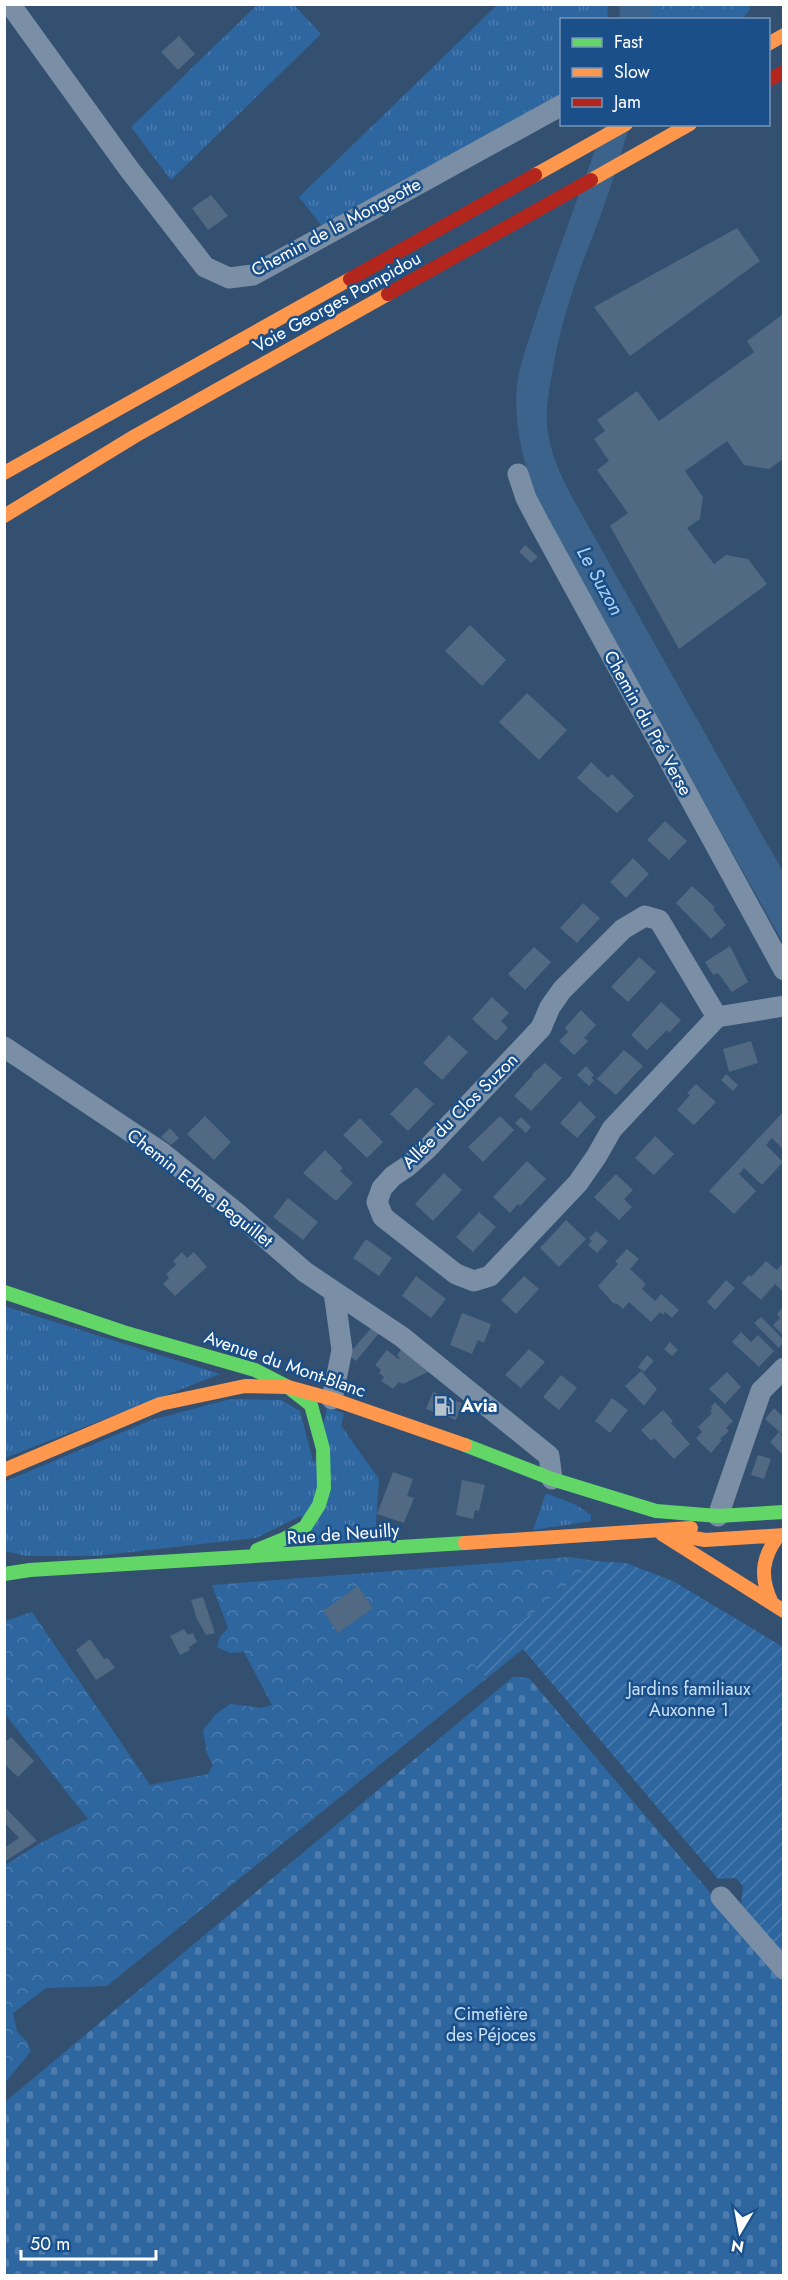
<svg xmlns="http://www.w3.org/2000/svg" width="788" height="2280" font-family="Jost,sans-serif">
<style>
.grass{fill:url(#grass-tufts)}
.forest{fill:url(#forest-crowns)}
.cemetery{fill:url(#cemetery-stones)}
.garden{fill:url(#garden-furrows)}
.water{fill:#3c638b}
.building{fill:#516982}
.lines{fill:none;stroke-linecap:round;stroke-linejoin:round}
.street{stroke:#7a8fa5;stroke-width:21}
.fast{stroke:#63d668;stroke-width:14}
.slow{stroke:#ff974d;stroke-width:14}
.jam{stroke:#b3261e;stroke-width:14}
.labels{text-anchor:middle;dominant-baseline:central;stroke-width:5;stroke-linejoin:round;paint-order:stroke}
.street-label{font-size:18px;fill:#fff;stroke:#1a4f89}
.poi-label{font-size:18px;font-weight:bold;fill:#fff;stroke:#1a4f89;text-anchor:start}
.park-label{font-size:18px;fill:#c9e1f9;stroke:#1a4f89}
.water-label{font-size:20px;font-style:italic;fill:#afd2f4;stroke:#1a4f89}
</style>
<defs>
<pattern id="grass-tufts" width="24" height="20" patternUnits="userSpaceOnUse" patternTransform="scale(1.5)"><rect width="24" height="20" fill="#2e66a0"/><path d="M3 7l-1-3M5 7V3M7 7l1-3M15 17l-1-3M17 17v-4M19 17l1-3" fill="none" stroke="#4d7dae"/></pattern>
<pattern id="forest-crowns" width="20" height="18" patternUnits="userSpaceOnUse" patternTransform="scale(1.5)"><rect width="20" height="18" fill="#2e66a0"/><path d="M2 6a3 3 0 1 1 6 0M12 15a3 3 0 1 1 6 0" fill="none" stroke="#4d7dae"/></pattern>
<pattern id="cemetery-stones" width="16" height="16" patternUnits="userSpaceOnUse" patternTransform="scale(1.5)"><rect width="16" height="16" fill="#2e66a0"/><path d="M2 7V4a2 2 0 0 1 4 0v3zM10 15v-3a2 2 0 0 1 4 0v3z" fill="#4d7dae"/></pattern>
<pattern id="garden-furrows" width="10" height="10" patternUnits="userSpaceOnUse" patternTransform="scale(1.5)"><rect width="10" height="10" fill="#2e66a0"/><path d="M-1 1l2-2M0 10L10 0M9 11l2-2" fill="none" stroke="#4d7dae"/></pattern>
</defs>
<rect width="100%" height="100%" fill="#335070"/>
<path class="grass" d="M257,5H294L321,34L171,180L131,127Z
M497,5H608L607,19L562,20L561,95L324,229L299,197Z
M4,1306L220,1374L5,1458Z
M231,1399L281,1400L300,1411L315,1469L303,1515L256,1538L95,1556H26L5,1551L4,1482L151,1420Z
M327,1408L344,1413L341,1426L379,1479L375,1539L295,1545Z
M546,1493L576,1505L591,1515V1521L533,1530Z"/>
<path class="forest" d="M748,5L750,9L742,19H652V5Z
M570,1557L596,1561L473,1662L487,1678L107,1986L46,1988L13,2013L17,2031L27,2042L31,2051L5,2083V1865L42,1842L88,1819L5,1714V1621L32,1612L150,1785L208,1774L213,1765L207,1753L203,1730L216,1714L230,1704L261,1708L272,1705L244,1652L230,1653L217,1647L220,1637L228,1628L212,1585Z"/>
<path class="cemetery" d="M513,1677L529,1678L783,1979V2275L5,2276V2102Z"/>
<path class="garden" d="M596,1561L626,1563L673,1581L783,1647V1956L741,1905L743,1886L736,1878L718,1879L523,1649L487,1678L472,1662Z"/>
<path class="water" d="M619,5H652V19H620Z
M604,125H630C619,158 610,192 597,225C578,273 560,322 552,374C549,390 546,408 547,424C549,451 560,474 572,497L783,872V943L546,520C528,481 516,440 516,397C517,368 529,341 537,314C558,250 582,187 604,125Z"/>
<path class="building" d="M179,36L195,54L178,70L161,52Z
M211,195L228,216L208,230L192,208Z
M737,228L760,261L630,356L594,307Z
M783,314V459L769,469L744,465L727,441L685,471L703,497L700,519L687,528L714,564L726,555L748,559L767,584L679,649L610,526L628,513L597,470L609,461L594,439L605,431L597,420L637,391L659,421L754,352L747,341Z
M525,545L538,557L531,563L519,552Z
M470,625L506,660L482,686L445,651Z
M527,693L567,730L539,760L499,722Z
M591,762L608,778L612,774L634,796L617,813L577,778Z
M665,821L687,841L669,860L647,840Z
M633,858L649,874L626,898L610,882Z
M692,886L715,907L713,909L726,925L711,939L676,903Z
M583,903L600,918L577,943L560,928Z
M730,946L748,982L732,992L718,973L713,975L705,962Z
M534,947L551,962L525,990L508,974Z
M639,957L656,972L628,1002L611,987Z
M492,997L509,1013L501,1021L508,1028L496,1041L472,1019Z
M661,1002L681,1020L669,1033L667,1030L647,1050L631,1035Z
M581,1010L596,1025L584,1038L588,1041L574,1055L559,1041L568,1032L565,1028Z
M449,1035L468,1052L442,1080L423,1063Z
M751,1041L758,1063L729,1072L723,1049Z
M624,1050L643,1066L616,1095L597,1079Z
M545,1063L562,1078L531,1111L514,1096L533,1075L532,1074Z
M586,1066L594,1075L591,1078L594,1080L589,1086L577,1075Z
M726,1074L738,1085L733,1091L721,1080Z
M696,1084L716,1102L694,1125L677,1110L690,1095L687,1093Z
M416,1087L434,1104L408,1131L390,1114Z
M580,1101L596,1117L577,1138L560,1123Z
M783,1112V1149L772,1138L766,1145L783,1162L762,1185L744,1168L739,1174L756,1191L734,1214L709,1191Z
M205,1116L231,1142L214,1160L187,1134Z
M500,1116L514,1130L483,1162L468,1147Z
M521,1117L531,1127L526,1133L515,1123Z
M360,1118L383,1142L367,1158L343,1135Z
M170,1128L179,1138L171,1145L161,1137Z
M655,1136L674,1154L654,1175L635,1158Z
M325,1150L343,1168L340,1171L353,1183L336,1201L303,1173Z
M527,1161L546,1179L520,1206L518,1204L510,1213L493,1197Z
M444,1173L462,1190L433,1221L415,1204Z
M616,1174L633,1190L624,1199L632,1207L619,1220L594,1197Z
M288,1198L318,1222L303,1240L273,1217Z
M479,1212L496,1227L473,1252L456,1237Z
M566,1220L586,1239L559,1267L540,1248Z
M596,1231L608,1241L597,1253L588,1245L592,1241L589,1238Z
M366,1239L392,1258L379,1276L353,1258Z
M627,1249L639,1259L630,1269L646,1284L642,1289L655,1301L661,1294L679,1310L672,1318L665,1312L663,1315L660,1312L651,1322L629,1302L623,1309L616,1303L614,1304L598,1286L618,1264L615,1262Z
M182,1252L187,1258L194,1252L207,1267L175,1296L163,1284L169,1278L166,1274L176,1265L173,1261Z
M766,1261L777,1270L783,1263V1292L775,1284L761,1300L742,1283L749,1275L751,1277Z
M416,1276L446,1299L431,1318L402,1296Z
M524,1276L539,1289L516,1314L501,1300Z
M726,1280L735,1288L715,1310L707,1302Z
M783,1307V1335L773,1325L780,1318L777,1314Z
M462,1313L491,1324L484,1343L478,1340L472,1354L450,1345Z
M761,1317L783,1339V1343L779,1348L754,1323Z
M373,1326L380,1332L356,1361L348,1355Z
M741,1332L751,1342L758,1335L774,1351L759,1367L732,1342Z
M670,1342L678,1350L672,1356L664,1349Z
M405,1344L436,1368L403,1384L399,1382L393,1389L381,1381L384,1377L379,1373L381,1370L375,1365L387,1350L398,1359L400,1358L397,1355Z
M529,1349L545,1362L521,1388L505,1375Z
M647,1355L654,1361L644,1372L638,1367Z
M641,1371L657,1389L644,1406L625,1386Z
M727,1372L741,1387L725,1404L709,1389Z
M561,1375L577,1388L559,1410L543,1397Z
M433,1392L462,1403L456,1420L426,1409Z
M612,1398L628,1410L610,1433L595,1421Z
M715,1402L733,1421L726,1428L729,1431L720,1439L722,1440L711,1453L696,1438L702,1432L698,1427L712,1413L710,1411L712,1409L711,1407Z
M774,1408L783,1417V1435L765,1419Z
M663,1410L673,1421L671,1423L690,1444L674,1459L654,1438L651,1441L641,1430Z
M779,1432L783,1437V1455L770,1442Z
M758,1455L771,1459L764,1479L751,1475Z
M393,1472L413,1479L407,1496L414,1498L404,1523L377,1514Z
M462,1480L485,1485L479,1511L475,1510L473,1519L456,1515Z
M358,1586L373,1608L338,1633L323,1611Z
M203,1597L215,1633L206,1635L197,1619L191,1600Z
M184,1629L188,1635L193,1633L197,1642L189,1647L190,1650L180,1655L170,1636Z
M90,1639L104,1659L108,1658L115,1668L96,1680L76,1650Z
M11,1737L34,1761L18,1777L4,1764V1743Z
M4,1806L37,1841L4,1862V1848L19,1838L4,1822Z"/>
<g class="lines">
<path class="street" d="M10,4L129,169L205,267L229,278L253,275L562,105
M518,474L526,498L538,521L784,970
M717,1017L659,920L645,916L623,929L562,990L550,1007L541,1028L426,1150L408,1166L393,1176L382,1188L377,1202L383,1217L456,1274L474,1281L490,1276L578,1183L596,1157L612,1129L717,1017L784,1006
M4,1047L161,1152L238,1214L305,1272L402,1337L549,1456L552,1479
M332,1399L342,1350L334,1292
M718,1516L761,1391L784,1368
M721,1897L784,1969"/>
<path class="fast" d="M4,1292L123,1332L255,1370L288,1387
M465,1445L552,1479L656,1511L718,1516L784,1512
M257,1550L284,1539L305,1527L319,1505L324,1488L323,1449L311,1405L288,1387
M4,1574L30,1570L465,1543"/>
<path class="slow" d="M768,44L784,35
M535,175L626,124
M591,180L690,124
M4,473L350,279
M4,516L135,436L388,294
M4,1470L160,1404L245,1386L288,1387L332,1399L465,1445
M667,1533L705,1540L784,1535
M662,1534L784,1611
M465,1543L691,1528
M772,1603C760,1578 761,1559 778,1536"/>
<path class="jam" d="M768,80L784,72
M350,279L535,175
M388,294L591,180"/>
</g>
<defs>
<g id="fuel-bare" transform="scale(1.62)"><path d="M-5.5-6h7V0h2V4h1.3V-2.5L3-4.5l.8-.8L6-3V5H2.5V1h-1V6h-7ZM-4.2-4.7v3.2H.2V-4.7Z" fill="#b8c2cd" stroke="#1a4f89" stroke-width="2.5" paint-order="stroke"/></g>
</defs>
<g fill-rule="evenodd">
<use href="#fuel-bare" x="444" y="1406"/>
</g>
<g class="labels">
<g class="street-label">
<text transform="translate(336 227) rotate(-28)">Chemin de la Mongeotte</text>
<text transform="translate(337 302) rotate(-29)">Voie Georges Pompidou</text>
<text transform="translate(648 723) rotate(61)">Chemin du Pré Verse</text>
<text transform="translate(460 1111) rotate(-45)">Allée du Clos Suzon</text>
<text transform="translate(200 1188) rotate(38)">Chemin Edme Beguillet</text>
<text transform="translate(285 1364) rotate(19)">Avenue du Mont-Blanc</text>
<text transform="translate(343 1534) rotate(-4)">Rue de Neuilly</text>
</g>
<g class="poi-label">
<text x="461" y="1406">Avia</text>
</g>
<g class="park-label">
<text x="689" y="1689">Jardins familiaux<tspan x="689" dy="21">Auxonne 1</tspan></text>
<text x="491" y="2014">Cimetière<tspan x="491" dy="21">des Péjoces</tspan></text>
</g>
<g class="water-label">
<text transform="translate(600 581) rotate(61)">Le Suzon</text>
</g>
</g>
<rect width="788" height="2280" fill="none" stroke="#ffffff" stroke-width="12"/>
<rect x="560" y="18" width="210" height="108" fill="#1a4f89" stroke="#7695b8" stroke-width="1.5"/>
<rect x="572" y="38" width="30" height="9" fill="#63d668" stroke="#7695b8" stroke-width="1.5"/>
<text x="614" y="48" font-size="18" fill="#ffffff">Fast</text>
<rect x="572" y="68" width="30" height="9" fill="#ff974d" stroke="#7695b8" stroke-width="1.5"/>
<text x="614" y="78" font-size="18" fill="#ffffff">Slow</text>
<rect x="572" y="98" width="30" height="9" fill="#b3261e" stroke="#7695b8" stroke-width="1.5"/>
<text x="614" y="108" font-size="18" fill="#ffffff">Jam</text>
<g transform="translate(740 2232) rotate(190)" stroke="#1a4f89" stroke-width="4.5" paint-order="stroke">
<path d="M0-4.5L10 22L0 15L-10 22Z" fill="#ffffff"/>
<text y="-9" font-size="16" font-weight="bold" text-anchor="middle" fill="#ffffff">N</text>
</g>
<path d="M21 2250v9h135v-9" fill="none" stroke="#ffffff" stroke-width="3"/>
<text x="30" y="2250" font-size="18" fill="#ffffff" stroke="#1a4f89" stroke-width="4.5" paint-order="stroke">50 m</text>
</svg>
